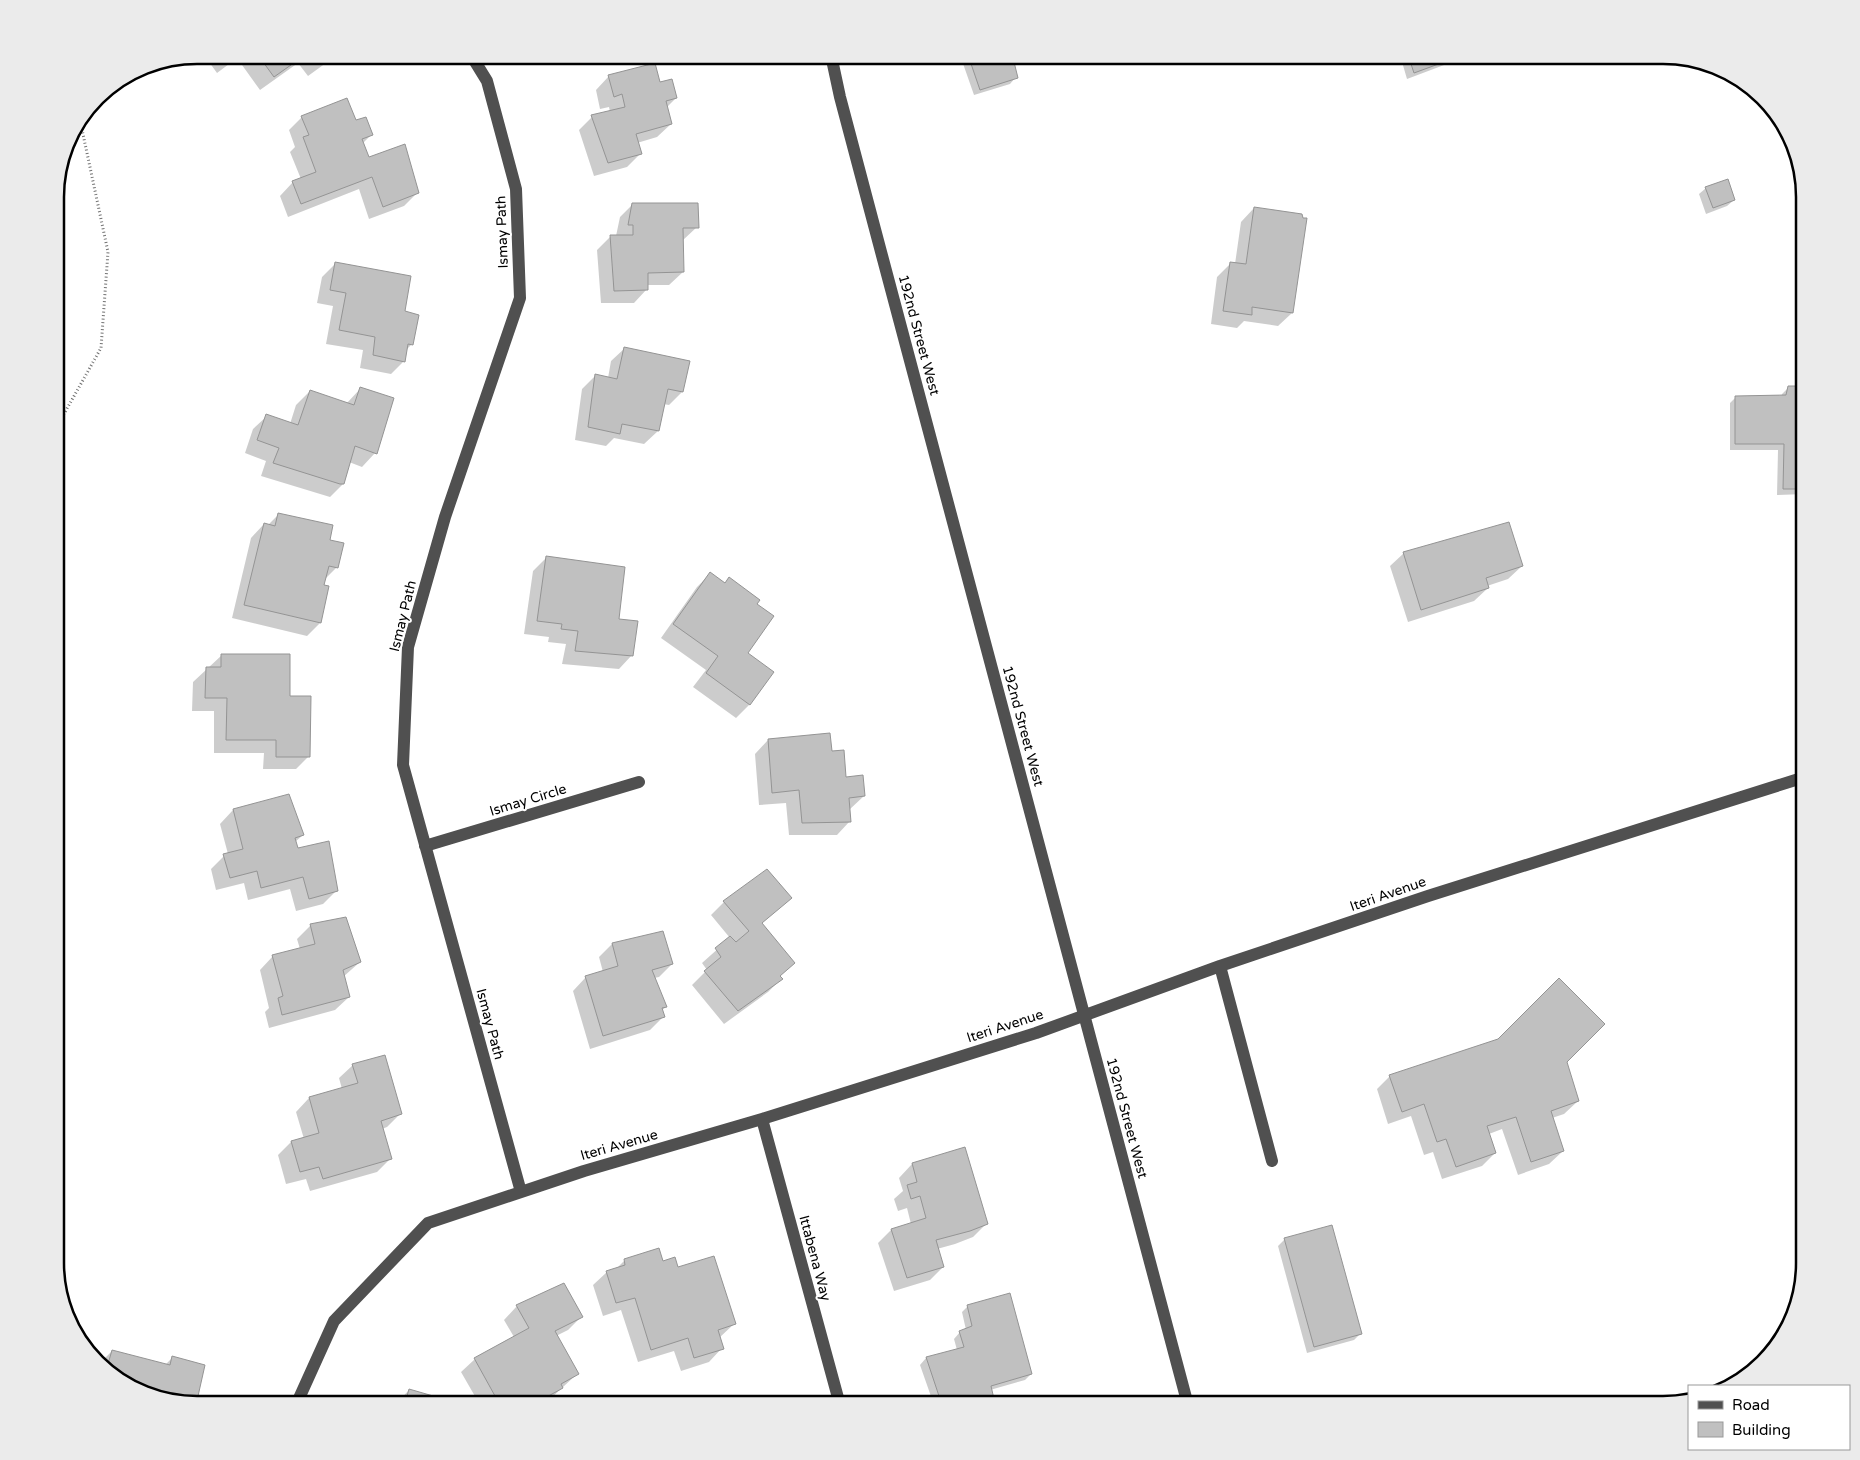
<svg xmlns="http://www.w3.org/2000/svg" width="1860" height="1460" font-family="'Varela Round',sans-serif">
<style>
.shadow{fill:#0003}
.building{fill:#c0c0c0;stroke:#949494}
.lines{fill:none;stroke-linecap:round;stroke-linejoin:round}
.path{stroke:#727272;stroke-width:3;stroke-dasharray:1 2.5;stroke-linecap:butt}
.minor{stroke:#505050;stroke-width:12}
.labels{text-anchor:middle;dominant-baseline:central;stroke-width:4;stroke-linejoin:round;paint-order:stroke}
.street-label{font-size:14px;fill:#000;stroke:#fff}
.rim{fill:none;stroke:#000;stroke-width:2.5}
</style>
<rect width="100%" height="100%" fill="#fff"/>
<path class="shadow" d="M204,55H337L308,76L298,63L260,90L237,58L217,73Z
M960,55H1025L1026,58L1019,64L1013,66L1016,77L1010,84L974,95Z
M1400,55H1464L1460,59L1407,79Z
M609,76L659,83L676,98L667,107L671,124L657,137L637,143L640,154L627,167L594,176L579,130L592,117L610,112L609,107L600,109L596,90Z
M302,117L371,135L362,144L368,158L418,192L404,206L369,219L359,189L288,217L280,196L293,182L301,179L290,152L295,147L289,130Z
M1706,188L1734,200L1727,206L1706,214L1699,194Z
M633,204L697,227L682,241L683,272L669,285H647V289L634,303H601L597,250L610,237L616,236L620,217Z
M1254,208L1292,313L1278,326L1244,321L1237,328L1211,324L1217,277L1230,264H1235L1241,222Z
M335,264L412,344L406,350L404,361L391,374L360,368L363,350L326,344L333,306L317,303L322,277Z
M625,348L682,392L669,405L663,404L658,431L644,444L614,438L606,446L575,440L582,389L596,375L608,378L611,361Z
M361,388L375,453L362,467L349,462L343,484L330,497L261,476L266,461L245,453L253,429L267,416L290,424L296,405L310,391L346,404Z
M1788,388H1805V494L1777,495L1778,450H1730V403L1736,397H1781L1782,394Z
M279,514L328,541L337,567L325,579L323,586L328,587L320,623L307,636L232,618L251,538L264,524L268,525Z
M1404,553L1522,566L1508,579L1487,586L1488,588L1474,601L1408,622L1390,566Z
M546,558L617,620L632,655L619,669L562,664L566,644L548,642L549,637L524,634L533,571Z
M710,574L724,584L729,579L756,605L746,653L772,672L749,705L736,718L693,687L706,670L661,638L697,587Z
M222,655L288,697L309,756L296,769H263L264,753H214V711H192L193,682Z
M768,740L831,752L845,778L864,796L849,810L850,821L837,835H789L786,803L759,805L755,754Z
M288,796L303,835L295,842L297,849L337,890L323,904L296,911L290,889L248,900L244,883L216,890L211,869L224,856L228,854L220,824L233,810Z
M790,898L761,924L779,977L781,979L768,992L724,1024L692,985L707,970L702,963L730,938L711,915L724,902Z
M345,919L360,962L343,977L349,997L335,1010L269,1028L265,1012L269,1008L260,970L273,956L300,949L297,939L310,926Z
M612,944L672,964L659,977L654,978L666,1007L661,1011L663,1017L650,1030L590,1049L573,991L586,977L603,972L599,957Z
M1566,1062L1578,1101L1564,1114L1552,1118L1563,1151L1549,1164L1518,1175L1502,1129L1489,1134L1495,1153L1482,1166L1442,1179L1433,1152L1424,1155L1411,1116L1388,1124L1377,1089L1390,1076Z
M353,1065L400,1114L387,1127L382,1129L390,1159L377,1172L310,1191L306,1179L286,1184L278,1155L291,1142L304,1139L296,1112L309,1098L342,1089L339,1078Z
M912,1164L987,1223L973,1237L955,1244L937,1249L943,1267L930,1280L894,1291L878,1243L891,1230L911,1224L907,1208L898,1211L894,1199L903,1191L899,1178Z
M1284,1240L1360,1334L1354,1340L1307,1353L1278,1246Z
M624,1261L677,1268L734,1324L719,1338L722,1348L709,1362L681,1371L674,1351L638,1362L621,1310L603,1316L593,1285L607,1272L616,1269Z
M517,1306L581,1317L568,1330L556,1336L577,1374L548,1401L542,1405H480L461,1372L475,1359L514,1337L504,1320Z
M968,1306L1031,1374L1025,1380L990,1390L993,1399L987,1405H934L920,1365L926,1358L957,1350L954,1339L960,1332L966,1330L962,1312Z
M112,1351L165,1365L172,1358L195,1405L151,1397L104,1370L99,1364Z
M409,1390L443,1405H395Z"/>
<path class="building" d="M258,55H305L274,77Z
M315,55H334L321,64Z
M968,55H1026L1027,58L1014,62L1018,78L980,90Z
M1408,55H1463L1414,73Z
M655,63L660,82L672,79L677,98L666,101L672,124L636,134L642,154L608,163L591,115L625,107L622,94L614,97L608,75Z
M347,98L356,120L366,117L373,135L362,139L369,157L405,144L419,193L383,207L372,177L301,204L292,181L316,172L303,137L309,135L301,116Z
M1728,179L1735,200L1713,208L1705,187Z
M632,203H698L699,228H683L684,272L648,273V290L614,291L610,235H633V225H628Z
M1254,207L1302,214L1303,218H1307L1293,313L1252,307V315L1223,311L1230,262L1246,264Z
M335,262L411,276L405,311L419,315L413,345L408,344L405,362L373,355L375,337L339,330L346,293L330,290Z
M624,347L690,361L683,392L668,389L659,431L622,424L620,434L588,427L595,374L617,379Z
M1788,386H1805V489H1783L1784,444H1735V396L1786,395Z
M360,387L394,398L377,454L355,446L344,484H340L273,463L279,448L257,440L266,414L298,425L310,390L354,405Z
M278,513L333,525L330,540L344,543L338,568L329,566L324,585L329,586L321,623L244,605L264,523L275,526Z
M1509,522L1523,566L1486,578L1489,588L1421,610L1403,552Z
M546,556L625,567L619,619L638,621L633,656L575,651L578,631L561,629L562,624L537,621Z
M710,572L725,583L729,577L760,600L757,604L774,616L748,653L774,672L750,705L706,673L718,656L673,624Z
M221,654H290V696H311L310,757H276V740H226L227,698H205L206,667H221Z
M830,733L832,751L844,750L846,777L863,775L865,796L849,798L851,822L802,823L799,790L772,793L768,739Z
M289,794L304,835L295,838L298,848L329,841L338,891L309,899L303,877L261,888L257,871L230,878L223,854L243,849L233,809Z
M767,869L792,898L762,923L795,963L780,976L783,979L738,1011L704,971L721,957L715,948L730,936L736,942L749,931L723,901Z
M346,917L361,962L343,970L350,997L282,1015L278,998L283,996L272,955L315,944L310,924Z
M663,931L673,964L652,970L667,1007L662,1008L665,1017L603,1036L585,976L618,966L612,943Z
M1559,978L1605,1024L1567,1062L1579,1101L1551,1111L1564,1151L1531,1162L1516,1117L1487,1126L1496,1153L1456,1167L1446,1139L1437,1142L1424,1104L1402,1112L1389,1075L1498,1039Z
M385,1055L402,1114L381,1121L392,1159L323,1179L319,1167L300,1172L291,1141L319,1133L309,1097L358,1083L352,1064Z
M965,1147L988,1224L970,1231L936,1240L944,1267L907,1278L891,1229L926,1218L920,1196L911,1199L907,1185L917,1182L912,1163Z
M1332,1225L1362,1334L1314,1347L1284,1238Z
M659,1248L663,1261L675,1257L678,1267L714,1256L736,1324L718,1330L724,1349L694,1358L688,1338L651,1350L635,1298L616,1303L606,1271L625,1265L624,1259Z
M564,1283L583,1317L555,1331L579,1374L561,1384L563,1388L532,1405L530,1401L523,1405H500L474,1358L529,1328L516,1305Z
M1010,1293L1032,1374L991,1386L994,1399L974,1405H942L926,1357L964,1347L959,1331L972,1326L967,1305Z
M112,1350L170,1365L172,1356L205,1365L196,1405L151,1397L106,1371Z
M409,1389L447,1400L445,1405H399L400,1402L405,1403Z"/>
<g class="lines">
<path class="path" d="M55,430L101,348L108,252L80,120"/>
<path class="minor" d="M471,55L487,81L516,189L520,298L445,517L408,647L403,765L521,1192
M831,55L840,97L880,248L1188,1405
M425,846L639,782
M1220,966L1272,1161
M762,1119L840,1405
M296,1405L334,1321L428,1223L584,1171L762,1119L1036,1033L1220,966L1428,896L1805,777"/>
</g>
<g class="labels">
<g class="street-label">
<text transform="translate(502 232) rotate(-92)">Ismay Path</text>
<text transform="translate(919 335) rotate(75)">192nd Street West</text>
<text transform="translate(403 616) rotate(-76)">Ismay Path</text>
<text transform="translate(1023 726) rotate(75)">192nd Street West</text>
<text transform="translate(528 800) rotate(-17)">Ismay Circle</text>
<text transform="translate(1388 894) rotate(-19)">Iteri Avenue</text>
<text transform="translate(490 1024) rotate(75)">Ismay Path</text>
<text transform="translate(1005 1026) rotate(-18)">Iteri Avenue</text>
<text transform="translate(1127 1118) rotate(75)">192nd Street West</text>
<text transform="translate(619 1145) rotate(-16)">Iteri Avenue</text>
<text transform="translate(815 1258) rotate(75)">Ittabena Way</text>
</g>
</g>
<path d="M0 0H1860V1460H0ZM197 64H1663A133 133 0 0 1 1796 197V1263A133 133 0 0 1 1663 1396H197A133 133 0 0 1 64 1263V197A133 133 0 0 1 197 64Z" fill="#ebebeb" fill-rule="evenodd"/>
<path class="rim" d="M197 64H1663A133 133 0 0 1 1796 197V1263A133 133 0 0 1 1663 1396H197A133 133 0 0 1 64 1263V197A133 133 0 0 1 197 64Z"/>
<rect x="1688" y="1385" width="162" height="65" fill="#ffffff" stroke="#999999"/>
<rect x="1698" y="1401" width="25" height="8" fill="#505050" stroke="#999999"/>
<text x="1732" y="1410" font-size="15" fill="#000000">Road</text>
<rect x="1698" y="1422" width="25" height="15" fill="#c0c0c0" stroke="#999999"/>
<text x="1732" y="1435" font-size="15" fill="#000000">Building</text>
</svg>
